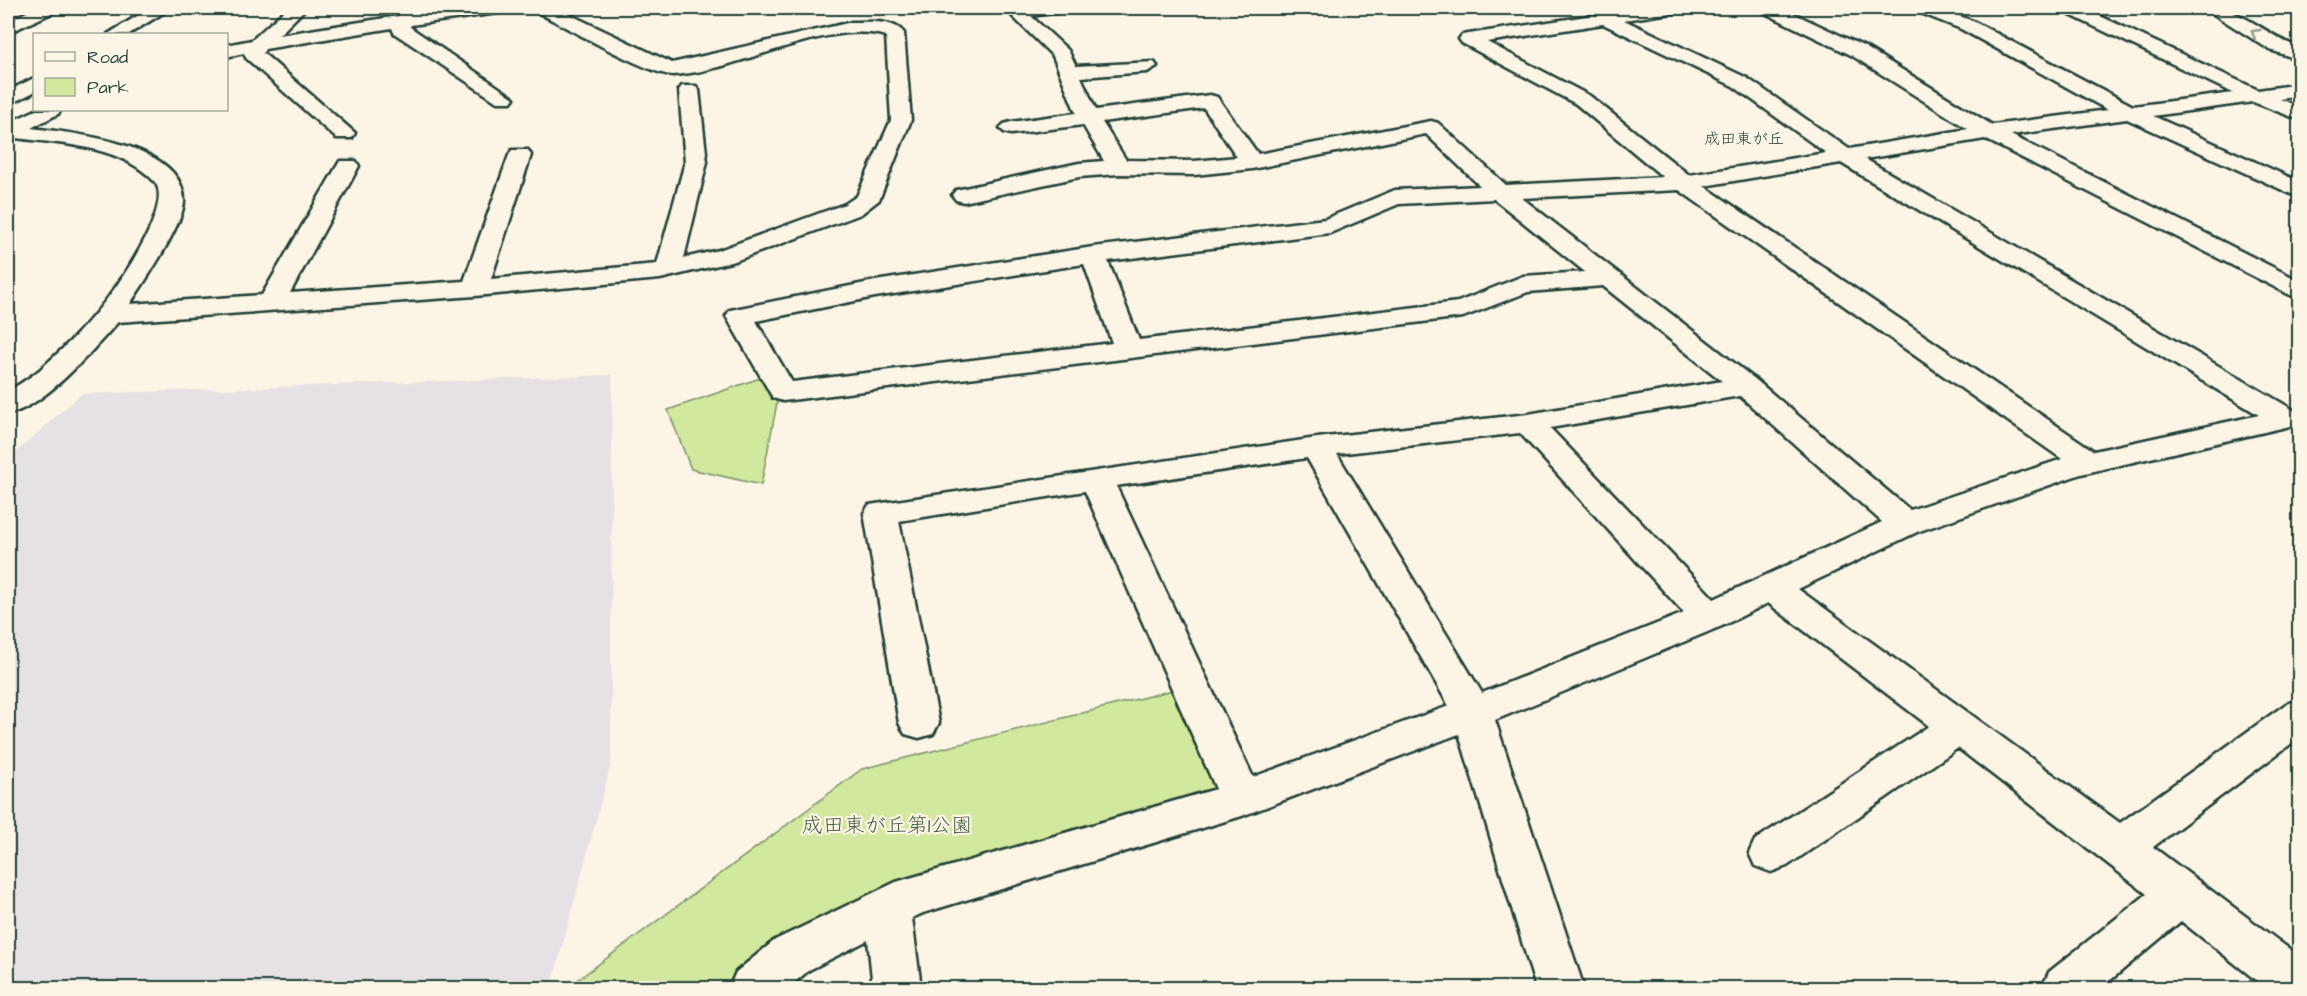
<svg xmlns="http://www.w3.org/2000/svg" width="2307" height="996" font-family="'Architects Daughter','Klee One',sans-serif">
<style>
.built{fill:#e6e1e4}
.green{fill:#d2e89e;stroke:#789269;stroke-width:1.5}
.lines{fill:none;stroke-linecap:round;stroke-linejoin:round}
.minor-casing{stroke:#1f3d34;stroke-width:5}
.minor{fill:#fcf5e5;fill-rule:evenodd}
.oneway{stroke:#8e998c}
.labels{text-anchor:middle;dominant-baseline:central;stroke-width:4.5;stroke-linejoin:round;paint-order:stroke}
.far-neighbourhood-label{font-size:16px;fill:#1f3d34;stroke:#fcf5e5}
.near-park-label{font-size:21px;fill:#435f49;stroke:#fcf5e5}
</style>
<rect width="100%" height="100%" fill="#fcf5e5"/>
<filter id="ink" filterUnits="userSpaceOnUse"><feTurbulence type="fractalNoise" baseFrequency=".0167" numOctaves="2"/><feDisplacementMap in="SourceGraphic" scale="12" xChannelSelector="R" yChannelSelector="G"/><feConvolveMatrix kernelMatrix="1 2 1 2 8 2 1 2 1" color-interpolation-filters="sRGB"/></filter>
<g filter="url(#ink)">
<path class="built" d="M612,375L611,764L551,988H8V459L81,394Z"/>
<path class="green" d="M763,377L777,403L761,485L691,469L668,410Z
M1173,690L1220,789L781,944L729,988H574L572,984L862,769Z"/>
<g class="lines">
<g class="minor-casing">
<path id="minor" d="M35,8H57L54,12L8,33V21Z
M150,8H171L129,34H108Z
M287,8H306L279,35L398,16L404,8H416L417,14L463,8H506L504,12L498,13L411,25L410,27L514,98L511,102H497L394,33L392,28L265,49L263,53L355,133L352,138H336L246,58L244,53L226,57V45L252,40Z
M535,8H556L672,63L852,22C867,22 894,19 904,33L911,120L879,200L861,214L735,261L660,279L475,296L118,322C92,350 46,406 8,414V392C20,383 34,376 45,365C64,348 83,329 99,309C116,289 176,204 154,181C118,143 56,144 8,137V123L36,110H61L58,114L31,128C72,133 181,143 184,199C186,221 143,284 130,304L262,295L337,166L340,161H356L359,166L290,293L464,281L509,155L512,150H528L531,155L491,279L657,264L685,162L679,90L682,86H696L699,90L707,162L684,258L719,250L845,204L857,196L891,120L886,36C829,18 734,73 673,75C649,75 563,25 537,12Z
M1004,8H1063L1061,12L1031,16L1068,50L1076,66L1154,62L1157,66L1147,72L1081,77L1096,110L1210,95L1217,97L1258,154L1431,121L1438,123L1506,185L1663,177L1576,104L1462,43L1459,39L1462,35L1640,8H1679L1677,12L1671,13L1624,20L1747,78L1849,149L1968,129L1851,55L1763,12L1761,8H1782L1865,47L1992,125L2108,110L1961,29L1918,12L1916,8H1938L1973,21L2133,106L2233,93L2064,12L2062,8H2083L2258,90L2300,84V96L2280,99L2300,107V120L2253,102L2153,116L2300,182V198L2127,119L2011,135L2300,281V300L1985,139L1865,159L2297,412L2300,420L2297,424L2286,427L2081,474L1917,532L1798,589L2120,823L2286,704L2300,700V737L2153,847L2300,957V988H2266L2181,921L2101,988H2042L2049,972L2147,894L1958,748L1787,866L1771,872L1755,866L1749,853L1755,840L1929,726L1768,603L1722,626L1495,720L1584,988H1536L1459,734L1242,816L923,913L912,918L921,988H873L868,940L809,970L788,988H729L736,972L775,940L896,882L1216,789L1085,491L899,521L939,723L933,734L919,738L905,734L899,723L864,513L869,505L1317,438L1528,414L1722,381L1603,286L1528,292L1463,317L783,401L773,398L726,316L730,310L875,281L1093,247L1325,219L1395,190L1480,186L1426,134L1252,169L1194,175L1119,174L1079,177L964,202L956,200L952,195L956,190L1079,163L1104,161L1083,125L1011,134L1004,132L1000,128L1004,124L1011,122L1076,113L1053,56ZM1603,24L1733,86L1826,153L1689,175L1590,96L1487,42ZM1204,108L1237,157L1194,161L1126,160L1102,122ZM1841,163L2259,415L2094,451L1704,186ZM1679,190L2062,459L1910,510L1756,380L1522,198ZM1494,199L1585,272L1523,276L1458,302L1139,340L1108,261L1330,233L1399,204ZM1084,264L1112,343L792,382L756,321L875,297ZM1740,396L1882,522L1714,599L1550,428ZM1520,433L1684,613L1482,693L1337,454ZM1307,458L1449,706L1253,777L1116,486Z
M2204,8C2238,4 2268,37 2300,48V60L2270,50Z
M34,78V92L8,105V91Z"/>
</g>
<use href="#minor" class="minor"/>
</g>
<defs><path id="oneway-chevron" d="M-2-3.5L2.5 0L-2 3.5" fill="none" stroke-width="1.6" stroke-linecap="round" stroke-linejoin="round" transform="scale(1.5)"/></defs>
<use class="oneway" href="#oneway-chevron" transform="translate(2255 33) rotate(-149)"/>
</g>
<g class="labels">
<g class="far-neighbourhood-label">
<text x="1744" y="139">成田東が丘</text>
</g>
<g class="near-park-label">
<text x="887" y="825">成田東が丘第1公園</text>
</g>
</g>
<rect width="2307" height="996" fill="none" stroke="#fcf5e5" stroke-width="30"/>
<rect x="15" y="15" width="2277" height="966" fill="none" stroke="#1f3d34" stroke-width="2" filter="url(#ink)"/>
<rect x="33" y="33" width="195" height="78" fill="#fcf5e5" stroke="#a4ab9e" stroke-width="1.5"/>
<rect x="45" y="52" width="30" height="9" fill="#fcf5e5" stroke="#a4ab9e" stroke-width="1.5"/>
<text x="87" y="63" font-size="18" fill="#1f3d34">Road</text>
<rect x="45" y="78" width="30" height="18" fill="#d2e89e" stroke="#a4ab9e" stroke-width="1.5"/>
<text x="87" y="93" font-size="18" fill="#1f3d34">Park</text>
</svg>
